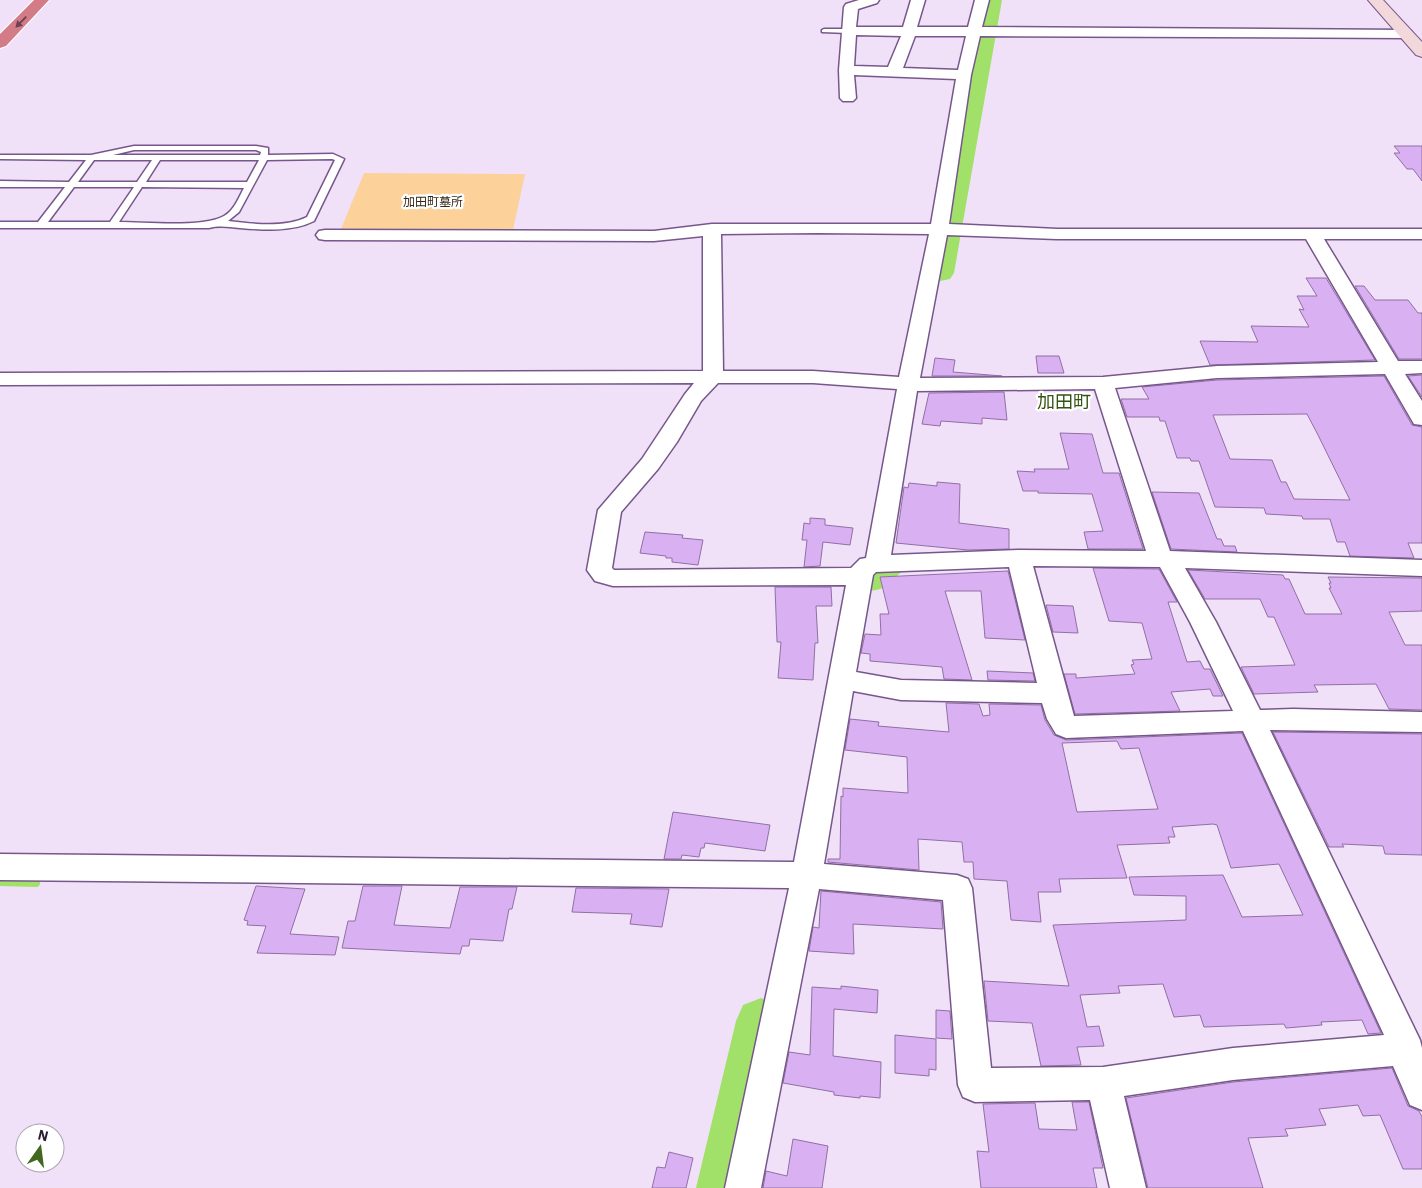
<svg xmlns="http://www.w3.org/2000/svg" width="1422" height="1188" font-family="'IBM Plex Sans','Noto Sans JP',sans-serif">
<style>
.green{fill:#fdd19a}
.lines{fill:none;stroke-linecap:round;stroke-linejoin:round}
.stream-far1{stroke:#a1e16a;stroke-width:6}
.stream{stroke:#a1e16a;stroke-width:8}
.river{fill:#a1e16a;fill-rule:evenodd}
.building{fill:#d9b1f2;stroke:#916fa5;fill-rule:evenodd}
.lane-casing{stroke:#77578b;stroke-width:3}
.street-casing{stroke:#77578b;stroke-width:3}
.secondary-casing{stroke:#77578b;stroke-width:2}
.highway-casing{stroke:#fff;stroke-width:2}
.lane{fill:#fff;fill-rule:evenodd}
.street{fill:#fff;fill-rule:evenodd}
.secondary{fill:#f2d8db;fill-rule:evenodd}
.highway{fill:#d37c87;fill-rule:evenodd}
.oneway{fill:#6e4254}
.labels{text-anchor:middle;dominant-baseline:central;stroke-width:4.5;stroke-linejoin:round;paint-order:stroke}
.far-park-label{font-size:12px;fill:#372814;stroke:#fff}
.quarter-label{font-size:18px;fill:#335311;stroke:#fff}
</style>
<rect width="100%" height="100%" fill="#f0e1f9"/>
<path class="green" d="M364,173L525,174L513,230L341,229Z"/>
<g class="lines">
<path class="stream-far1" d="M880,574L898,571"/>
<path class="stream" d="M0,882L36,883"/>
<path class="river" d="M982,0H1002L954,273L950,279L940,281L930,279L926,273Z
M882,559L895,563L900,572C890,589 874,594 855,589L849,580C857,567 868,563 882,559Z
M761,998L779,1005L786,1021L750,1188H696L736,1021L743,1005Z"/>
</g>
<path class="building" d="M1394,146H1422V181L1413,169H1407L1394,153H1400Z
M1306,278H1326L1375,360L1210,365L1200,341L1258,342L1251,326L1309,327L1299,309L1304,310L1297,296H1317Z
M1355,286H1364L1375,300H1408L1418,313H1422V359H1399Z
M1036,356H1059L1064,373H1038Z
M935,358L955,360L953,372L1002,376H932Z
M1422,375V397L1408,376Z
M1384,376L1412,425L1422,427V543H1408L1414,558L1350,556L1345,542H1337L1330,519H1303L1302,516L1266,514L1264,508L1215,507L1199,461H1191L1190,458H1177L1165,421H1160L1159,417H1127L1121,399H1149L1142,387L1217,380ZM1307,414L1318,435L1350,500L1294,499L1286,482H1281L1272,460L1230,459L1213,415Z
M1004,392L1007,420L982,418V424L941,421L940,426L922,424L929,393Z
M1060,433L1092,434L1103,473H1119L1143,549H1088L1084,532L1103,531L1092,494L1038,493V491H1023L1017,471L1035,472L1034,469H1069Z
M937,482L960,484L959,523L1009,529V549L968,550L896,543L904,487L908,488L909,483L937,486Z
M1152,492L1199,493L1217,539H1221L1224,546H1235L1237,552L1171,549Z
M810,518L825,519V525L853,528L850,545L823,542L820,566L804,567L807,540H802L804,523L810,524Z
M645,532L683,535L682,538L703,540L698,565L672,562V558H666V556L640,553Z
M1093,568L1159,569L1177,602H1168L1187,662L1200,661L1204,669H1210L1223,696H1213L1210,689L1171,692L1180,711L1075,714L1064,674H1076V678L1135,674L1131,665L1134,664L1132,660L1152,659L1142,623L1109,621Z
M1188,570L1283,575L1285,579H1289L1305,614H1342L1329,588H1331L1329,583H1331L1328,577L1422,578V611L1389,612L1405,645H1422V710L1389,709L1376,684L1314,685L1318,692L1254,694L1241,667L1295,665L1274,617H1268L1260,599H1205Z
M1008,571L1025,640L985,638L981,591H945L972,680L944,679L942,667L870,661V654L861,653L865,634L881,635L880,614H889L880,577Z
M775,587H831L832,606H816L818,643H815L813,680L778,678L781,642H777Z
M1046,605L1073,606L1078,633L1053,632Z
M987,671L1033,673L1035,681L988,680Z
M946,703L979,704L983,716L990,715L989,704L1041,705L1045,720L1054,735L1066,740L1242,733L1381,1033L1368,1034L1362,1020L1321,1022L1322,1025L1286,1028L1284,1024L1204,1027L1200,1015L1174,1017L1163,984L1118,986L1120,993L1080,995L1087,1027L1099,1026L1104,1046L1077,1047L1081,1065L1041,1066L1032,1023L988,1021L984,981L1069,986L1053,925L1186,920V896L1134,895L1129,877L1223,875L1242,917L1303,915L1279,864L1231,868L1217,825L1213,824L1172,827L1175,837H1168L1170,843L1117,845L1127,878L1059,879L1061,892H1038L1041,922L1011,920L1007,881L974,879L973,862H964L962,842L918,839L919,870L828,862V859H840L841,796L843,797V788L908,793L907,757L845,750L850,719L879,722L878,726L949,732ZM1117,741L1121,749L1139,748L1158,809L1077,812L1062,743Z
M1273,732L1422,734V855L1385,854L1383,846L1342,844L1344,847H1329Z
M673,812L770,825L765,851L705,843L704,848H701L699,857L682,855L681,859H664Z
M256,886L305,889L290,934L339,937L335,955L257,953L266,926L247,925L248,921L244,920Z
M363,886H402L394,925L450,928L460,887H517L512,909H509L503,941L470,939L469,946H462L460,954L342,948L348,921H355Z
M576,888L669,889L662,927L630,924L632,914L572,912Z
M821,891L941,902L943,929L853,924L854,954L809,951L813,927L819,928Z
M841,986L878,990L877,1013L834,1009L833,1056L881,1062L880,1098L860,1096V1098L834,1095V1092L783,1083L789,1052L810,1055L812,987L841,989Z
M936,1010L950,1011L952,1039L936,1038Z
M895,1035L936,1039V1070L929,1069V1076L895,1073Z
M1392,1068L1408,1106L1419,1111L1422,1117V1169H1403L1380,1115L1363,1116L1358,1105L1319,1109L1326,1125L1285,1129L1288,1136L1248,1138L1263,1188H1148L1126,1098L1233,1082Z
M1072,1102H1089L1103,1168H1093L1097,1188H981L977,1151L989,1152L983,1104L1035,1103L1039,1129L1077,1130Z
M793,1139L828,1146L822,1188H763L766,1171L787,1176Z
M669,1152L693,1158L686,1188H652L657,1167L665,1168Z"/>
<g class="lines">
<g class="lane-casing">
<path id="lane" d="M824,29H848L852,31L848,33L822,32V30Z
M134,146H256L268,148V155L333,154L344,159L314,221C292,232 264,230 240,228C228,227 220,225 209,228H0V222H38L65,187H0V181L69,182L86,160L0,159V155H91ZM134,150H256L261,152L260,155H113ZM332,159L335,160L307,217C284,228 253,224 228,221L239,212L267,160ZM94,160H152L137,182H78ZM160,160H259L247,182H146ZM74,187H134L110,222H48ZM142,187L244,188C239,197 234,211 224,216C203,228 145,222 119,222Z"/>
</g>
<g class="street-casing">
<path id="street" d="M859,0H879L877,3L858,9L856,27H903L911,0H925L917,27H968L975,0H989L982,27L1406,30L1411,31L1413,34L1411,37L1406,38L980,36L971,75L949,224L1057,229H1422V239H1324L1398,361H1422V373L1405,374L1422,401V425L1414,424L1385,374L1217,378L1115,388L1170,551L1422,560V576L1185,568L1216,622L1260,710L1293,709L1422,712V732L1270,730L1420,1040L1422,1048V1110L1410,1105L1393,1066L1233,1080L1124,1096L1146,1188H1110L1090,1100L975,1102L963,1097L958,1085L943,900L819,889L761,1188H725L789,888L0,880V854L794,862L846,585L613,586L595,581L587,570L598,510L642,459L685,394L694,383L0,385V373L703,371V236L654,241L325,240L319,239L316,235L319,231L325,230L654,231L712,224H931L956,79L854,75L856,98L853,101H843L840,98L839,70L844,7L846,4ZM856,35L901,36L888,67L854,66ZM915,36H966L958,70L903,68ZM818,233L929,234L899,377L813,371H723L721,234ZM947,235L1057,239H1306L1378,362L1217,366L1103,377L920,378ZM718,383H813L897,389L866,558L860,559L851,568L614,570L612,568L621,512L658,469L677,442L701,401ZM1095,389L1146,551L1019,550L891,555L917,391ZM1033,566L1160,567L1190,622L1233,711L1074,716ZM1009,567L1037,683L901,680L856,672L873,575L876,572ZM853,691L901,700L1042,703L1047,719L1056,734L1066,738L1243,731L1384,1035L1233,1048L1103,1067L991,1068L972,888L968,879L957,875L824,864Z"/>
</g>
<g class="secondary-casing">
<path id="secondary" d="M1368,0H1383L1422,42V57L1416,55Z"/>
</g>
<g class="highway-casing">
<path id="highway" d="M34,0H49L6,46L0,48V34Z"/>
</g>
<use href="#lane" class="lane"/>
<use href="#street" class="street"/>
<use href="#secondary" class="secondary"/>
<use href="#highway" class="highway"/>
</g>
<defs><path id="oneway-solid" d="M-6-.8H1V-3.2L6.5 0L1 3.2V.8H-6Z" transform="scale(1.25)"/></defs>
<use class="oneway" href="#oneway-solid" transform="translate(21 22) rotate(134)"/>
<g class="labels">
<g class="far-park-label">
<text x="433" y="201">加田町墓所</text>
</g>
<g class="quarter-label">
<text x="1064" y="401">加田町</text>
</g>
</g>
<g transform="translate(40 1148) rotate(14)"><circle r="24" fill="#ffffff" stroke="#aaa4ad"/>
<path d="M0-4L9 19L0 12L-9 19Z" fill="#426720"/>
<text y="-8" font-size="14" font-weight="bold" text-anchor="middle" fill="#2a1c32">N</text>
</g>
</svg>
